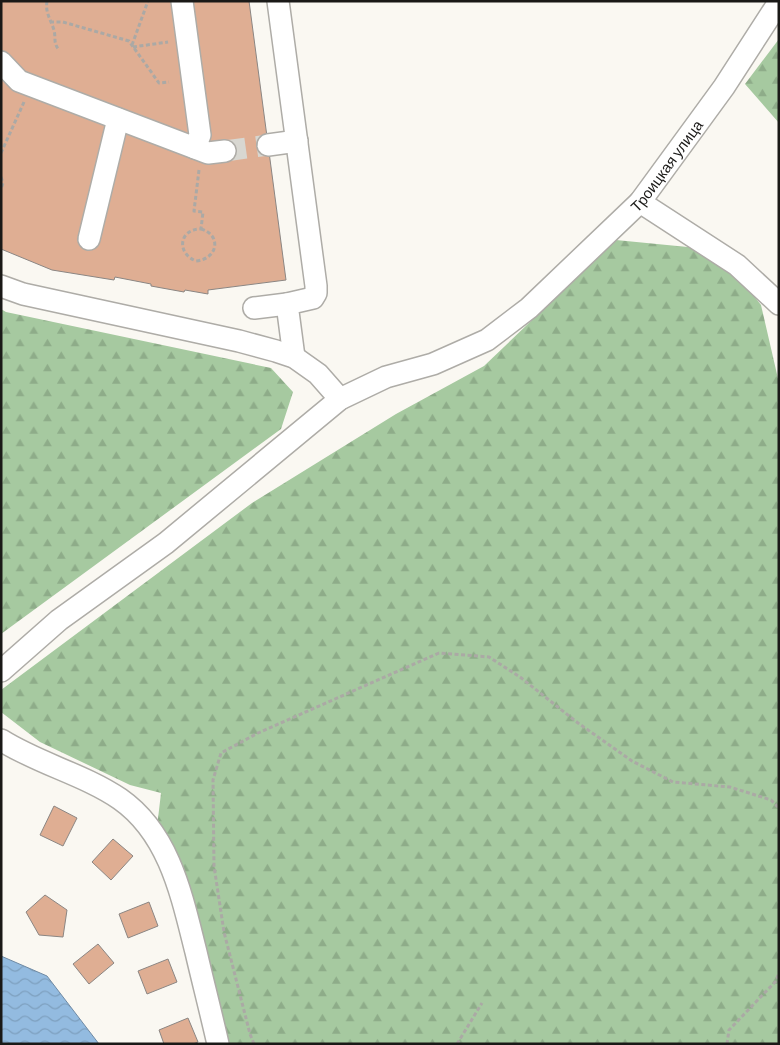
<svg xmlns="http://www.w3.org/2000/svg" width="780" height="1045" font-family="Barlow,sans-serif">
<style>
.forest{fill:url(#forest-firs)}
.water{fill:url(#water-waves);stroke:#6f8aa4}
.building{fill:#dfae93;stroke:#8b8683}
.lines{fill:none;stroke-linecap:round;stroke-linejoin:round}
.minor-tunnel{stroke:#d8d7d1;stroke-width:21;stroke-dasharray:21 11;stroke-linecap:butt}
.minor-casing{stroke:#aeaca7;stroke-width:24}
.path{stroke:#aba9a5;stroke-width:3;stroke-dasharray:4 2.5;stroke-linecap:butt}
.minor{stroke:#fff;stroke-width:21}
.labels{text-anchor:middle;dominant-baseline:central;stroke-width:4.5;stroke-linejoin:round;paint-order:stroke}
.street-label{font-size:15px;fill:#1a1917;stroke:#fff}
</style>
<defs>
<pattern id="forest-firs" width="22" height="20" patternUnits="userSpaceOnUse" patternTransform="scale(1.25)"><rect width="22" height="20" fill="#a6c9a0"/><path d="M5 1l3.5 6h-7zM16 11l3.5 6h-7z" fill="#8eac89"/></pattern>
<pattern id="water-waves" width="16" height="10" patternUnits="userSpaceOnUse" patternTransform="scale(1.25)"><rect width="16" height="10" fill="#93bbe0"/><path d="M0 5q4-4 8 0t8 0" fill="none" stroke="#7ea0bf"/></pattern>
</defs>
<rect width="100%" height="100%" fill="#faf8f2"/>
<path class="forest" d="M779,39V123L745,84Z
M616,240L718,250L761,305L779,383V1044H228L216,1010L157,827L161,793L130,785L40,742L1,712V690L252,503L396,414L484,366Z
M1,309L6,312L271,368L293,392L281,429L1,634Z"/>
<path class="water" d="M1,956L47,976L99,1044H1Z"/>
<path class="building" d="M1,1H249L286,280L208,290V294L185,290L184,292L151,286V284L115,277L114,280L52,270L1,249Z
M54,806L77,818L63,846L40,835Z
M113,839L133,856L111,880L92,862Z
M45,895L67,910L63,937L39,935L26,912Z
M149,902L158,926L128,938L119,914Z
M98,944L114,963L89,984L73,964Z
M168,959L177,982L147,994L138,971Z
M188,1018L198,1042L193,1044H164L159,1030Z"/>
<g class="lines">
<path class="minor-tunnel" d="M225,151L268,145"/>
<g class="minor-casing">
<g id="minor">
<path d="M182,1L200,135L195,148"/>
<path d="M278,1L316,286V293L313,298L287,304L294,357"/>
<path d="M1,62L19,81L208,153L225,151"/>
<path d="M268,145L297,141"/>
<path d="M640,202L737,265L779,304"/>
<path d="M89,239L118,119"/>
<path d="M1,286L23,294L239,341L276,351L294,357L318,374L340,399"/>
<path d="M254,308L287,304"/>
<path id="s1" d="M1,671L59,620L166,543L340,399L386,377L433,364L487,340L529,308L640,202L724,87L779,2"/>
<path d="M1,740C39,764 83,774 120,799C170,834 182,897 196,952C203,982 211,1013 218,1044"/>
</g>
</g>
<path class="path" d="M47,1C45,13 51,20 54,30C56,38 53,43 59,50
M50,22H63L129,41L159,83L169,82
M132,45L148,1
M133,47L168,42
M1,153L24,102
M199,170L194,211L203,212L201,229C179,229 176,253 196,261C218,259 222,235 201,229
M1,177L3,183L1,189
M254,1044L250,1034L224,932L214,866L213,780L221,753L258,733L439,653L489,657L520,677L578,723L632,761L673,782L730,787L771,800L779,808
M457,1044L482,1003
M727,1044L729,1030L776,981L779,972"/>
<use href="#minor" class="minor"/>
</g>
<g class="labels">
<g class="street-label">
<text stroke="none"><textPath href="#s1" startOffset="845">Троицкая улица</textPath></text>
</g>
</g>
<rect width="780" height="1045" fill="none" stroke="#1a1917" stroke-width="5"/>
</svg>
